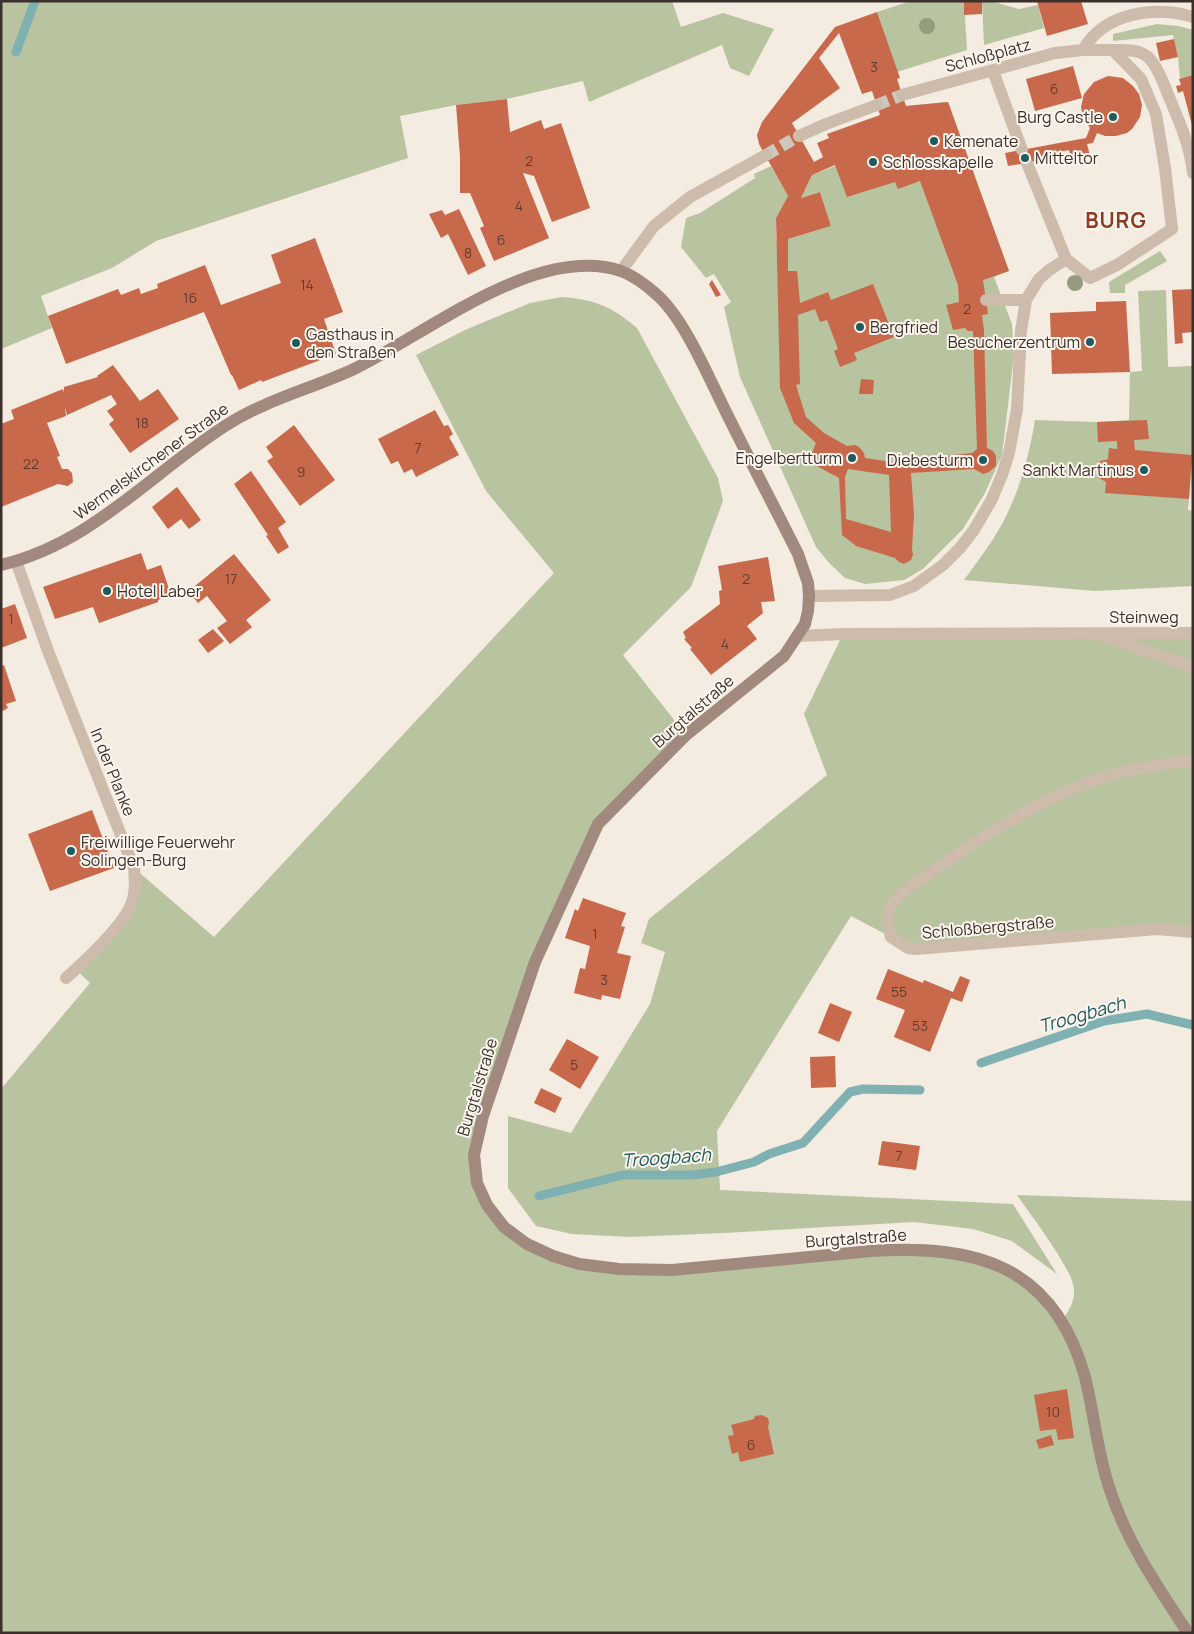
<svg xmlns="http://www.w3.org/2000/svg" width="1194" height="1634" font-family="Manrope,sans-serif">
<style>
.green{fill:#b8c4a0}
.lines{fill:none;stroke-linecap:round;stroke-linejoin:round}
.stream{stroke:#7fb0b2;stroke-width:9}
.building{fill:#c8694b;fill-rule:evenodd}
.street-tunnel{stroke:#cfc6bd;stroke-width:12;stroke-dasharray:12 6;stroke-linecap:butt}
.lane{stroke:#cdbbac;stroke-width:12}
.street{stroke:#cdbbac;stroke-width:12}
.secondary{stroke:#a18a7d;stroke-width:12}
.tree{fill:#969b7f}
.poi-dot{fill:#1f5a5e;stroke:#fbf5ee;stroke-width:2}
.labels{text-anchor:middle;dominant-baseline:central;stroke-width:4;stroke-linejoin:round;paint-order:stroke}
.number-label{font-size:14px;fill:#5e3e33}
.street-label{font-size:16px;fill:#3b302b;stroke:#fbf5ee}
.poi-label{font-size:16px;fill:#3b302b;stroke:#fbf5ee;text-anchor:start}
.water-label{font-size:18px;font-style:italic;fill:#1f5a5e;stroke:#fbf5ee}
.district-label{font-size:21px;font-weight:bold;letter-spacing:1px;fill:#8c3b22;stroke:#fbf5ee}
</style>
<rect width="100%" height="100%" fill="#f4ebe1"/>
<path class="green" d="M1,1H672L681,27L723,13L774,29L749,76L730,68L722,45L589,102L583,81L507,99L456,105L400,116L408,158L156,241L112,268L41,296L52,328L1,349Z
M911,1H964L967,50L897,72L877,12Z
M982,1H990L1019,9L1038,5L1044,28L984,45Z
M1157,24L1179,26L1193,30V75L1180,79L1178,57L1173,35L1113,41V34Z
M948,102L1009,271L994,277L1012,324L1014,355L1002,455L985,493L963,529L923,569L904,580L865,584L845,578L830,564L816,547L740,377L724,307L731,302L714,274L706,278L681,247L686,218L700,213L755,178L754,174L771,166L788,196L776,218V241L788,239L831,226L820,192L801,198L812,175L835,166L832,154L906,106Z
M1160,251L1167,261L1125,285V293H1110L1109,282Z
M1166,290L1168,367L1193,366V453L1188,510L1193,511V586L1096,591L964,580C977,562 990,545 1001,526C1019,493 1029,457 1035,420L1097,422L1129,420L1130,372L1142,371L1138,291Z
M562,297C596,300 611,306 637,328L718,478L723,501L691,587L623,655L686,735L598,824L535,962L474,1155L487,1205L527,1244L619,1269L929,1250L1020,1276L1062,1321C1069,1310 1075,1302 1074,1289C1073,1270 1030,1214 1017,1195L1193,1201V1633H1V1089L90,983L75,969L127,914L134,868L214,937L554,573L486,491L416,355L465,330L530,303Z
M1193,633V932L927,949L891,937L851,916L717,1131L720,1190L1013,1204L1057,1274L1012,1241L973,1229L914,1222L724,1233L630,1237L572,1234L536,1226L508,1188V1116L571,1133L650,1004L665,952L641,943L649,919L827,775L804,714L843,634Z"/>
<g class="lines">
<path class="stream" d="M16,52L35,1
M981,1063L1104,1021L1147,1014L1193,1025
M539,1196L623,1175H692L716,1172L754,1162L769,1154L803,1143L850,1092L863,1089L920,1090"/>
</g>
<path class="building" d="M964,1H982V14L964,15Z
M1037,1H1081L1088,24L1047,36Z
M877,12L900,78L897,79L906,106L948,102L1009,271L983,280L988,314L982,315L984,330L987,448L993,451L996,456V466L989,472L983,474L974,469L911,473L914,514L912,549L913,555L911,560L904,564L899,562L895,558L856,546L842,535L839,478L813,464L812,453L816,443L794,423L780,388L776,218L788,196L759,144L757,135L762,122L835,27ZM839,33L862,94L872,91L880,115L827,134L829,138L817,143L823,157L814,162L792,123L840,88L819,58ZM835,165L847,197L895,182L898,189L920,181L958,285L959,302L946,305L953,330L965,328L968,331H973L977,449L972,453L891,462L865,458L864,453L859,447L855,445L847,446L824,433L806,417L796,385L800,384L798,315L815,309L820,322L827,320L838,349L834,351L840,367L857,360L854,353L894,337L873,284L831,300L828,292L800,303L797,271H788V239L831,226L820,192L801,198L812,175ZM848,469L889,475L891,532L846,519L845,477Z
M1174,39L1178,57L1160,61L1156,43Z
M1073,66L1082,98L1035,111L1026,79Z
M1193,75V125H1192L1183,91L1178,93L1176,86L1181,85L1179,79Z
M1108,76L1123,78L1133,86L1139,94L1142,105L1140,117L1132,129L1127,133L1116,136H1105L1097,133L1093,143L1087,144L1090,156L1071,160L1069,150L1043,155L1044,160L1008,166L1005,153L1086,138L1090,128L1083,117L1081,107L1084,94L1094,82Z
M507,99L510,132L541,120L544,129L561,123L590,208L552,222L534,176L523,173L549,238L494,261L480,228L484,226L470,193H460V157L456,105Z
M459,209L486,266L468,275L448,234L441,238L429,214L442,210L445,215Z
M315,238L343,312L324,319L336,354L262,382L261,380L239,390L232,375H231L204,312L66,364L48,316L118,289L121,295L139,288L141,294L158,288L157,284L205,265L221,305L281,283L271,255Z
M712,280L721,295L716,297L709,284Z
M1193,289V332L1182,333L1183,343L1175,344L1172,290Z
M1126,301L1130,372L1052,374L1050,313L1096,311V302Z
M113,365L140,401L158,389L179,419L130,453L109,424L114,420L107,411L117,404L111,395L67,415L65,406L66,416L47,423L60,456L57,457L62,469H68L72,473L73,482L68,486L58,484L1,507V424L14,419L11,410L63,389L64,393V387L98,377L97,376Z
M861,379L874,380L873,394H859Z
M435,410L444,426L448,425L453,434L449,437L459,455L416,477L412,469L404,473L398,461L391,464L378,439Z
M1147,420L1149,439L1134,440L1135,450L1192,455L1189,499L1105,493L1106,482L1097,477L1098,462L1108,459L1109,448L1117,449V441L1098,442L1097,422Z
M294,425L335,480L300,506L267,461L273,457L266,447Z
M251,471L286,522L278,528L289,547L278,554L266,536L268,535L234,484Z
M177,487L201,520L189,529L181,519L168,529L152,507Z
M141,553L147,570L161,565L171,595L158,600V602L99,623L93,607L55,619L43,587Z
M234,554L271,600L246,620L252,627L230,644L217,628L227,621L207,596L198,603L192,596L200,590L195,586Z
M768,557L775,601L761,602L763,613L747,626L757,639L711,675L690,649L692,648L684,639L686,638L683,632L720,604L719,591L722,590L718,566Z
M15,604L27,638L1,648V609Z
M213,629L224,641L208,653L198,640Z
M4,665L16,701L6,704L8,708L1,712V666Z
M92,810L114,868L50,891L28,834Z
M583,898L626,913L621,926L625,927L617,953L631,956L620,999L602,995L601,1000L574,993L580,968L585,969L590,946L565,938L575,909L578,911Z
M888,969L923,983L924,980L953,992L960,976L970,980L962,1002L951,998L930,1052L894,1037L905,1010L876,999Z
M830,1003L852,1012L839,1042L818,1033Z
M567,1039L599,1057L580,1089L549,1070Z
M835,1056L836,1087L811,1088L810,1057Z
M541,1088L562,1098L555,1113L534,1103Z
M882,1141L920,1146L916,1170L878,1165Z
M1067,1389L1074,1438L1058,1440L1056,1429L1040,1431L1034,1395Z
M762,1415L768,1418L769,1423L768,1427L774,1454L740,1462L738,1452L732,1454L728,1436L734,1435L731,1425L754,1419L755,1416Z
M1051,1435L1054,1445L1039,1449L1036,1440Z"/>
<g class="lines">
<path class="street-tunnel" d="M877,105L902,95
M766,155L799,136"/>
<path class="lane" d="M1113,50C1125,50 1140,49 1149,58C1158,67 1163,82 1167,92C1178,119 1190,144 1193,173
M1066,259L1090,278L1117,265L1172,229L1165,168L1156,114L1141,79L1113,50
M16,561L48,651L134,868C135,878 136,888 133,899C127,923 85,961 66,978
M1097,634L1193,667
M1193,760C1156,765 1120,770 1085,784C1030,805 976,840 928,875C915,884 895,895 889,911C887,919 889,930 891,937L908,948L916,949L1157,929L1193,932"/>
<path class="street" d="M1083,50C1104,13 1154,5 1193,17
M993,71L1022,150
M902,95L1055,53L1083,50H1113
M799,136L826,124L877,105
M621,271L654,226L690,197L766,155
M986,300H1026
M809,596L890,595L914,586L943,565L960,548L974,530L992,499L1002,475L1009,453L1017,409L1021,331L1026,300L1039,279L1048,271L1066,259L1027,163
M799,636L843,634L1193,633"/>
<path class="secondary" d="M1,565C92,543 149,475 225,426C265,400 311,389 354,369C427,334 537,243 621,271C634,276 646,285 656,294C684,318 708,376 725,410C749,459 774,506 798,554L808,583L809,596L808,611L805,624L784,656L686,735L598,824L535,962L483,1116L474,1155L477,1183L487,1205L504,1227L527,1244L553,1256L579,1264L619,1269L672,1270L871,1251C976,1244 1054,1265 1085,1377C1094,1413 1097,1451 1109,1487C1126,1541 1157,1586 1188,1633"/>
</g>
<g class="tree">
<circle cx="927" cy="26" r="8"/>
<circle cx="1075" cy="283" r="8"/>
</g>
<g class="poi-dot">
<circle cx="1113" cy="117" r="5"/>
<circle cx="934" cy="141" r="5"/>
<circle cx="1025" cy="158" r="5"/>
<circle cx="873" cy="162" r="5"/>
<circle cx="860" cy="327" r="5"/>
<circle cx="1090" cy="342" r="5"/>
<circle cx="296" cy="343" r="5"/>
<circle cx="852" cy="458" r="5"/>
<circle cx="983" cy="460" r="5"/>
<circle cx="1144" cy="470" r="5"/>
<circle cx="107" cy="591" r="5"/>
<circle cx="71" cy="851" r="5"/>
</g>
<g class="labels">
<g class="number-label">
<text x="874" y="66">3</text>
<text x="1054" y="88">6</text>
<text x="529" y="160">2</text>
<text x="519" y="205">4</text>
<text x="501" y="239">6</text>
<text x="468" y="252">8</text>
<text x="307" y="284">14</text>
<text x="190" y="297">16</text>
<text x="967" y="308">2</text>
<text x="142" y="422">18</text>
<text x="418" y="447">7</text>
<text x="31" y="463">22</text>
<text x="301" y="471">9</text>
<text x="231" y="578">17</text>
<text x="746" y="578">2</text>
<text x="11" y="618">1</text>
<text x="725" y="643">4</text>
<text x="595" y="933">1</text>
<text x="604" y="979">3</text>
<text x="899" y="991">55</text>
<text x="920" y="1025">53</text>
<text x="574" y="1064">5</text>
<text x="899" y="1155">7</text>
<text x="1053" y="1411">10</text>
<text x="751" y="1444">6</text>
</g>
<g class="street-label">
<text transform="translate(988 55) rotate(-15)">Schloßplatz</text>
<text transform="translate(151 461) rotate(-36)">Wermelskirchener Straße</text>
<text x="1144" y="617">Steinweg</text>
<text transform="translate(693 711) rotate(-41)">Burgtalstraße</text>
<text transform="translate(113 772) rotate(68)">In der Planke</text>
<text transform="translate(988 927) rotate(-5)">Schloßbergstraße</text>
<text transform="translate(477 1087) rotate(-73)">Burgtalstraße</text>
<text transform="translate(856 1238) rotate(-4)">Burgtalstraße</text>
</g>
<g class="poi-label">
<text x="1103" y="117" text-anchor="end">Burg Castle</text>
<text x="944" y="141">Kemenate</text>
<text x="1035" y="158">Mitteltor</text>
<text x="883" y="162">Schlosskapelle</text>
<text x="870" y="327">Bergfried</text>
<text x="306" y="334">Gasthaus in<tspan x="306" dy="18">den Straßen</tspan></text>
<text x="1080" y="342" text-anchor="end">Besucherzentrum</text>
<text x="842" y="458" text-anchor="end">Engelbertturm</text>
<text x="973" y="460" text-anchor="end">Diebesturm</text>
<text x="1134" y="470" text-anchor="end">Sankt Martinus</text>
<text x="117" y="591">Hotel Laber</text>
<text x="81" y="842">Freiwillige Feuerwehr<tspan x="81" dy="18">Solingen-Burg</tspan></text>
</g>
<g class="water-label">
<text transform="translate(1082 1014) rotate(-16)">Troogbach</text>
<text transform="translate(666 1157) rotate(-4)">Troogbach</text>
</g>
<g class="district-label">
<text x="1116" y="220">BURG</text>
</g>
</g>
<rect width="1194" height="1634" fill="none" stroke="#3b302b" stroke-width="5"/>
</svg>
